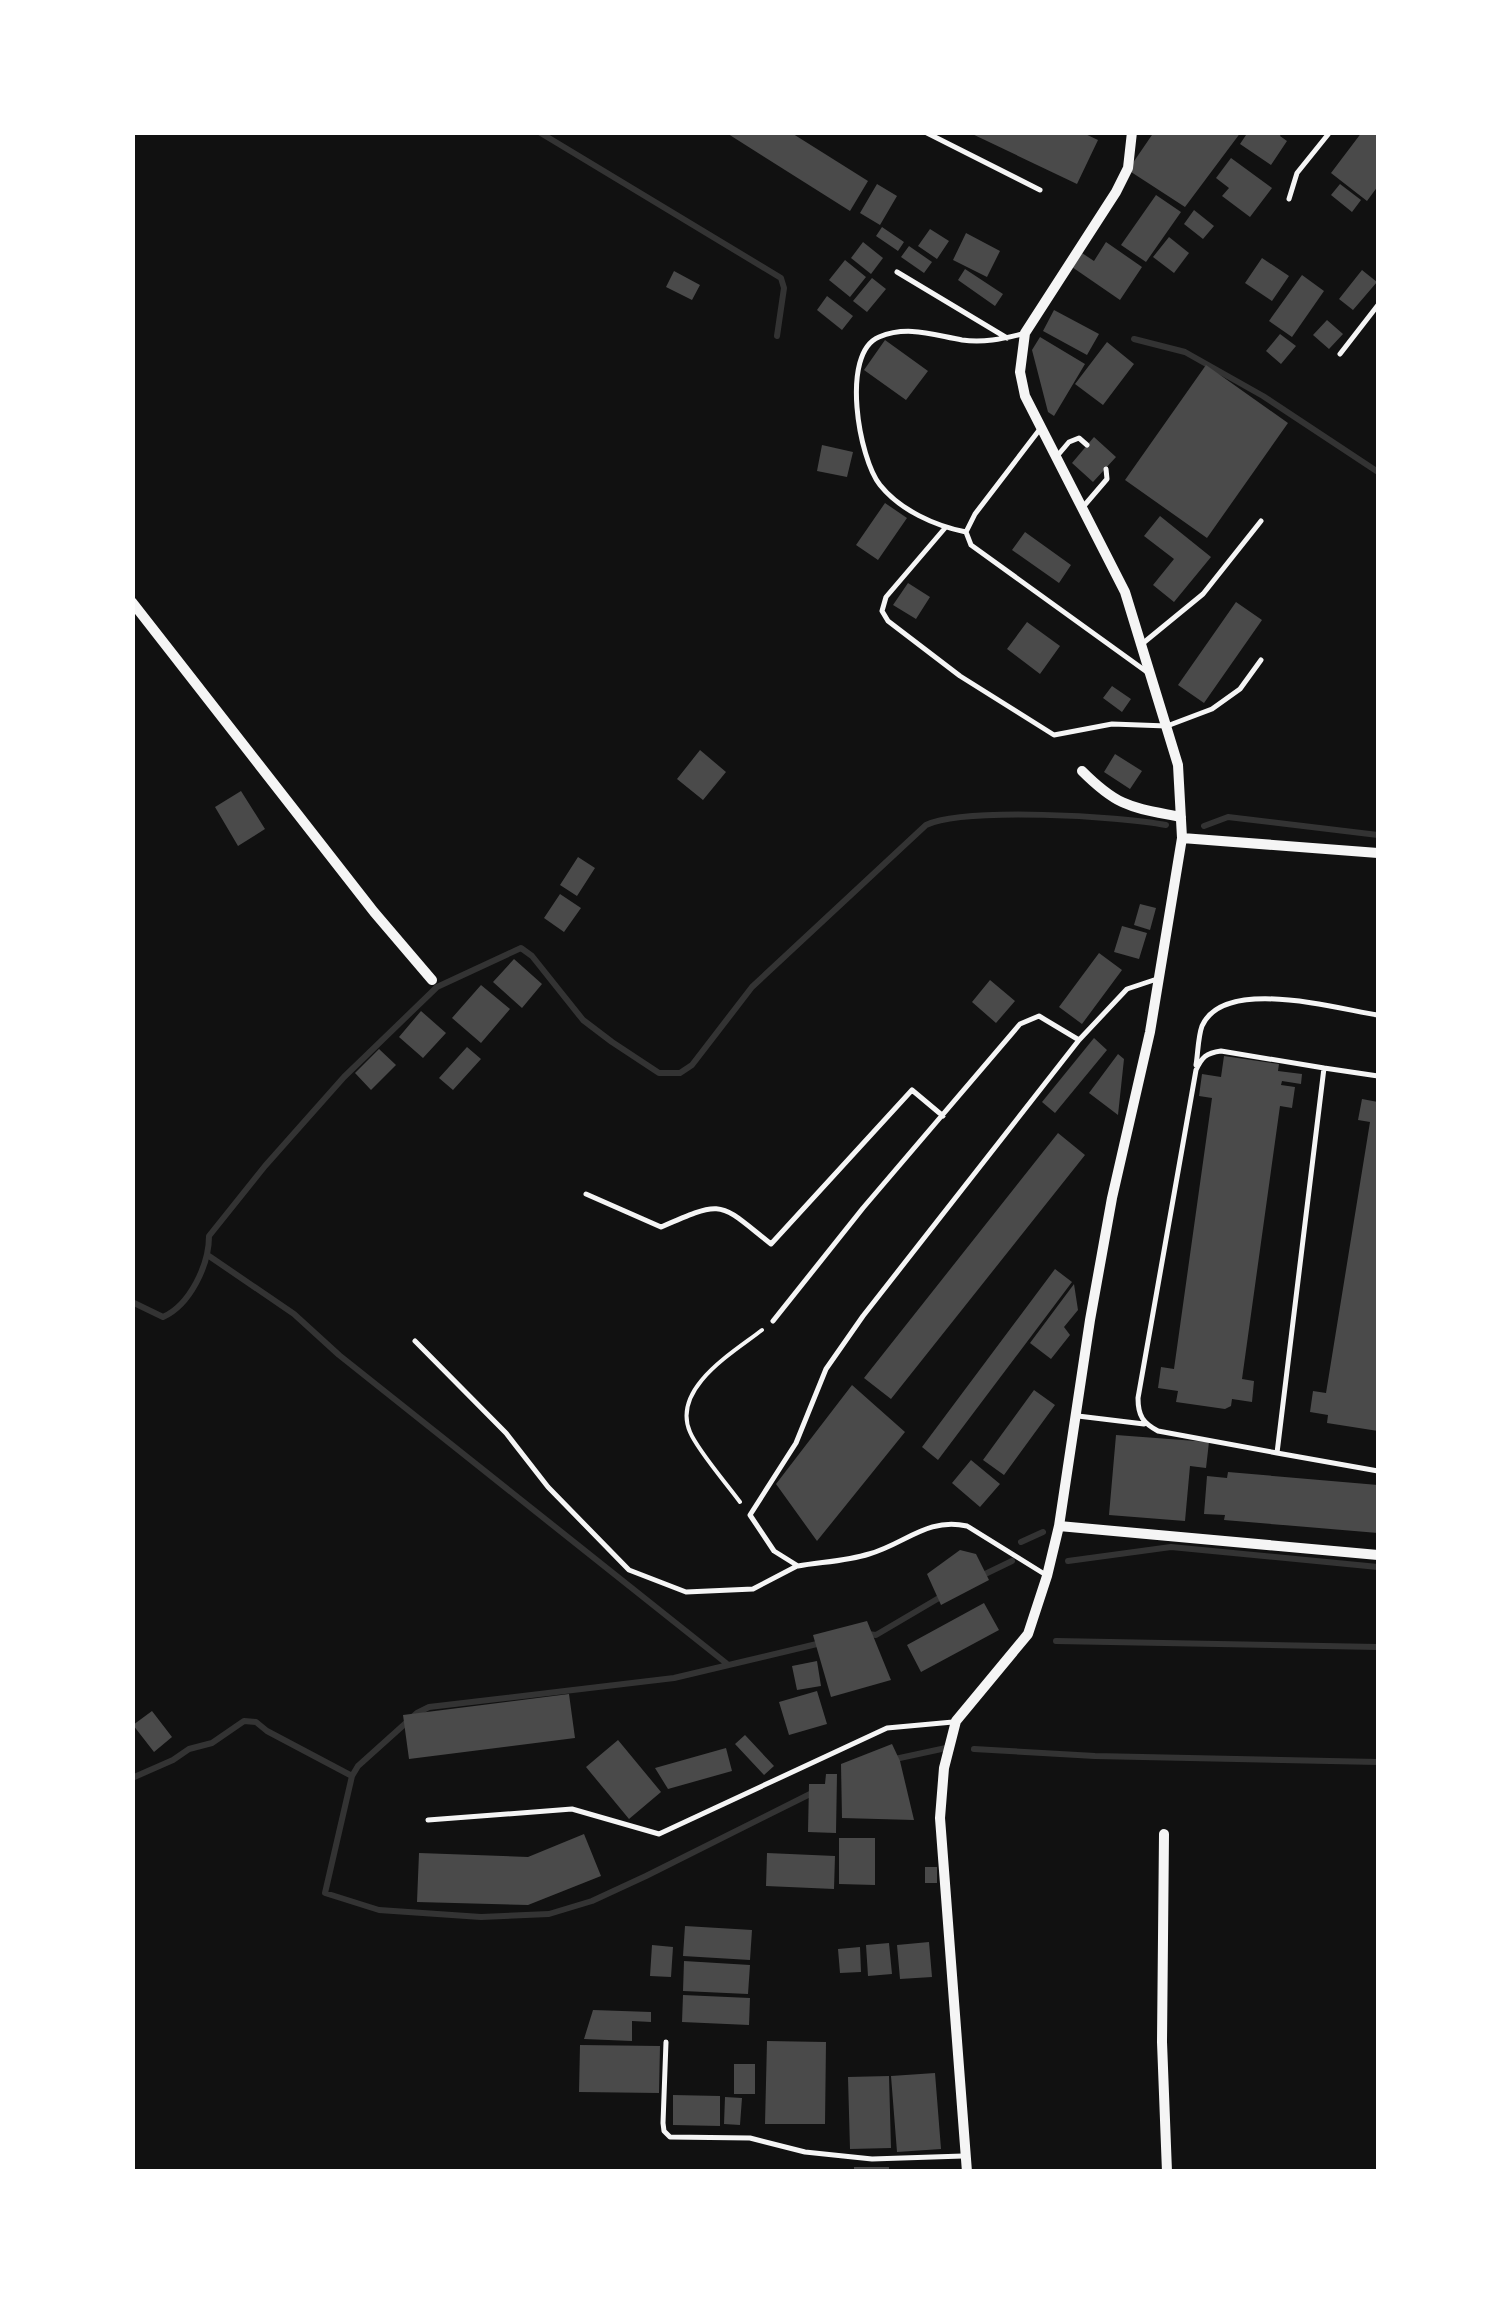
<svg xmlns="http://www.w3.org/2000/svg" width="1511" height="2304" font-family="Jost,sans-serif">
<style>
.lines{fill:none;stroke-linecap:round;stroke-linejoin:round}
.stream{stroke:#333;stroke-width:6}
.building{fill:#4a4a4a}
.path{stroke:#f5f5f5;stroke-width:4}
.service{stroke:#f5f5f5;stroke-width:5}
.minor{stroke:#f5f5f5;stroke-width:10}
</style>
<rect width="100%" height="100%" fill="#111"/>
<g class="lines">
<path class="stream" d="M539,132L781,278L784,288L777,336
M1134,339L1185,352L1263,396L1378,472
M1204,826L1228,817L1378,835
M209,1256L294,1314L339,1355L726,1663
M132,1302L163,1317C190,1305 209,1265 209,1236L265,1166L344,1077L437,987L521,948L532,956L583,1020L612,1042L659,1073H680L692,1065L752,987L926,825C965,807 1120,816 1166,825
M1021,1542L1043,1532
M1068,1561L1171,1547L1378,1567
M981,1576L1012,1561
M868,1634L876,1635L944,1595
M1056,1641L1378,1647
M974,1749L1095,1756L1378,1762
M895,1759L946,1748
M132,1778L173,1760L189,1749L212,1743L244,1721L256,1722L267,1731L352,1776
M814,1792L646,1876L592,1901L549,1914L481,1917L379,1910L325,1893L352,1776L358,1766L417,1713L429,1707L674,1678L821,1643"/>
</g>
<path class="building" d="M725,132H790L868,181L850,211Z
M968,132H1081L1098,140L1077,184Z
M1154,132H1241L1185,207L1128,170Z
M1248,132H1282L1280,136L1287,141L1271,165L1240,144Z
M1362,132H1378V186L1367,201L1331,173Z
M1231,158L1272,188L1250,217L1222,196L1229,188L1216,178Z
M877,184L897,196L880,225L860,213Z
M1340,184L1361,200L1352,212L1331,195Z
M1156,195L1181,212L1146,262L1121,245Z
M1194,210L1214,226L1203,239L1184,224Z
M882,227L904,242L898,251L876,236Z
M930,229L949,241L937,259L918,246Z
M966,233L1000,251L987,277L953,260Z
M1169,237L1189,253L1174,273L1153,257Z
M863,242L883,258L871,274L851,258Z
M1106,242L1142,267L1120,300L1072,267L1082,253L1094,261Z
M909,246L932,262L924,273L901,257Z
M1262,258L1289,276L1272,301L1245,283Z
M845,260L866,277L850,297L829,280Z
M965,269L1003,294L995,306L958,280Z
M1362,270L1377,282L1353,310L1339,299Z
M674,271L700,285L692,300L666,287Z
M1302,275L1324,291L1292,337L1269,321Z
M872,278L886,289L867,312L853,301Z
M827,296L853,316L842,330L817,310Z
M1054,310L1099,334L1087,355L1043,331Z
M1327,320L1343,334L1329,349L1313,335Z
M1280,334L1296,346L1281,364L1266,351Z
M1040,337L1085,364L1054,416L1048,412L1032,350Z
M885,340L928,371L906,400L864,370Z
M1107,342L1134,364L1103,405L1075,384Z
M1206,365L1288,423L1207,538L1125,480Z
M1094,437L1116,457L1093,482L1072,463Z
M822,445L853,452L847,477L817,471Z
M885,503L907,518L878,560L856,545Z
M1160,516L1211,557L1174,602L1153,585L1174,559L1144,536Z
M1025,532L1071,565L1059,583L1012,550Z
M908,583L930,597L916,619L893,605Z
M1236,602L1262,620L1204,703L1178,685Z
M1027,622L1060,646L1040,674L1007,649Z
M1112,686L1131,699L1122,712L1103,698Z
M700,750L726,772L703,800L677,779Z
M1115,754L1142,771L1130,789L1104,772Z
M241,791L265,829L238,846L215,807Z
M578,857L595,868L577,896L560,885Z
M560,894L581,908L564,932L544,918Z
M1140,904L1156,908L1150,930L1134,925Z
M1122,926L1147,933L1139,959L1114,952Z
M1099,953L1122,970L1082,1024L1059,1007Z
M514,959L542,984L522,1008L493,982Z
M990,980L1015,1001L996,1023L972,1002Z
M481,985L510,1009L481,1043L452,1018Z
M421,1011L446,1033L423,1058L399,1037Z
M1094,1038L1107,1050L1055,1113L1042,1102Z
M467,1047L481,1059L453,1090L439,1078Z
M379,1049L396,1065L371,1090L355,1073Z
M1118,1054L1124,1059L1118,1115L1089,1093Z
M1224,1056L1279,1064L1278,1071L1302,1074L1301,1084L1282,1081L1281,1085L1295,1087L1292,1108L1280,1106L1242,1379L1254,1381L1252,1402L1232,1399L1231,1406L1225,1409L1176,1402L1178,1391L1158,1388L1161,1367L1174,1369L1212,1098L1199,1096L1202,1074L1221,1077Z
M1362,1099L1378,1102V1431L1327,1423L1328,1415L1310,1412L1313,1391L1326,1393L1370,1122L1358,1120Z
M1058,1133L1085,1155L891,1399L864,1378Z
M1055,1269L1072,1282L938,1460L922,1447Z
M1074,1284L1078,1310L1064,1327L1070,1335L1051,1359L1030,1343Z
M852,1385L905,1432L817,1541L776,1484Z
M1034,1390L1055,1405L1004,1475L983,1460Z
M1116,1435L1209,1442L1206,1468L1190,1466L1185,1521L1109,1515Z
M971,1460L1000,1484L980,1507L952,1483Z
M1228,1472L1378,1485V1533L1224,1520L1225,1515L1204,1514L1207,1476L1227,1478Z
M960,1550L976,1554L989,1580L941,1605L927,1574Z
M984,1603L999,1630L921,1672L907,1645Z
M867,1621L891,1680L831,1697L813,1635Z
M817,1661L821,1686L797,1690L792,1666Z
M817,1691L827,1724L789,1735L779,1702Z
M569,1694L575,1738L409,1759L403,1715Z
M152,1711L172,1737L154,1752L133,1725Z
M745,1735L774,1766L764,1775L735,1744Z
M618,1740L661,1792L629,1819L586,1767Z
M892,1744L900,1761L914,1820L842,1818L841,1764Z
M726,1748L732,1771L668,1789L655,1768Z
M826,1774H837L836,1833L808,1832L809,1784H825Z
M584,1834L601,1876L528,1905L417,1902L419,1853L528,1857Z
M839,1838H875V1885L839,1884Z
M767,1853L835,1856L834,1889L766,1886Z
M925,1867H937V1883H925Z
M685,1926L752,1930L750,1960L683,1956Z
M929,1942L932,1977L900,1979L897,1945Z
M889,1943L892,1974L868,1976L866,1945Z
M652,1945L673,1947L671,1977L650,1976Z
M860,1947L861,1972L840,1973L838,1949Z
M684,1961L750,1965L748,1994L683,1991Z
M683,1995L750,1998L749,2025L682,2022Z
M593,2010L651,2012V2022L632,2021V2041L584,2039Z
M767,2041L826,2042L825,2124H765Z
M580,2045L660,2046L659,2093L579,2092Z
M734,2064H755V2094H734Z
M935,2073L941,2149L897,2152L891,2076Z
M889,2076L891,2148L850,2149L848,2077Z
M673,2095L720,2096V2126L673,2125Z
M725,2097L742,2098L740,2125L724,2124Z
M854,2167H889V2172H854Z"/>
<g class="lines">
<path class="path" d="M740,1502C727,1484 698,1451 690,1432C671,1388 734,1352 762,1330"/>
<path class="service" d="M925,132L1040,190
M1289,199L1297,173L1330,132
M897,272L1007,338
M1340,354L1378,305
M1058,455L1069,442L1079,438L1087,445
M1083,507L1107,479L1106,469
M945,528L886,597L882,611L888,621L960,676L1054,735L1112,724L1167,726L1212,709L1240,689L1261,660
M966,532C935,526 900,510 880,485C859,459 840,353 879,337C908,325 933,335 962,340C983,343 1002,339 1022,334
M966,532L971,545L1147,672
M966,532L975,514L1040,429
M1142,644L1203,594L1261,521
M1196,1065C1198,1053 1198,1037 1202,1026C1224,976 1337,1009 1378,1015
M1378,1076L1324,1068L1277,1453L1378,1471
M586,1194L661,1227C725,1199 718,1202 771,1244L912,1090L943,1116
M773,1321L863,1208L1020,1024L1039,1016L1079,1040
M415,1341L506,1433L548,1487L629,1570L686,1592L753,1589L797,1566
M1078,1416L1144,1424
M1277,1453L1158,1431C1143,1423 1138,1416 1138,1398L1196,1070C1202,1057 1206,1053 1221,1051L1324,1068
M1046,1575L967,1526C927,1517 905,1544 869,1554C847,1561 821,1562 798,1566L774,1551L750,1515L796,1443L826,1369L863,1316L1079,1040L1127,989L1157,979
M428,1820L572,1809L659,1834L887,1728L953,1722
M666,2042L663,2123L664,2131L670,2137L750,2138L805,2152L872,2159L963,2156"/>
<path class="minor" d="M132,602L374,912L432,980
M1082,771C1119,808 1131,807 1181,817
M1182,838L1378,853
M1059,1526L1378,1555
M1164,1834L1162,2042L1167,2172
M967,2172L940,1818L944,1768L956,1721L1028,1634L1047,1576L1059,1526L1090,1320L1112,1198L1150,1032L1182,838L1178,765L1125,592L1025,396L1020,372L1025,333L1116,192L1128,168L1132,132"/>
</g>
<rect width="1511" height="2304" fill="none" stroke="#ffffff" stroke-width="270"/>
</svg>
